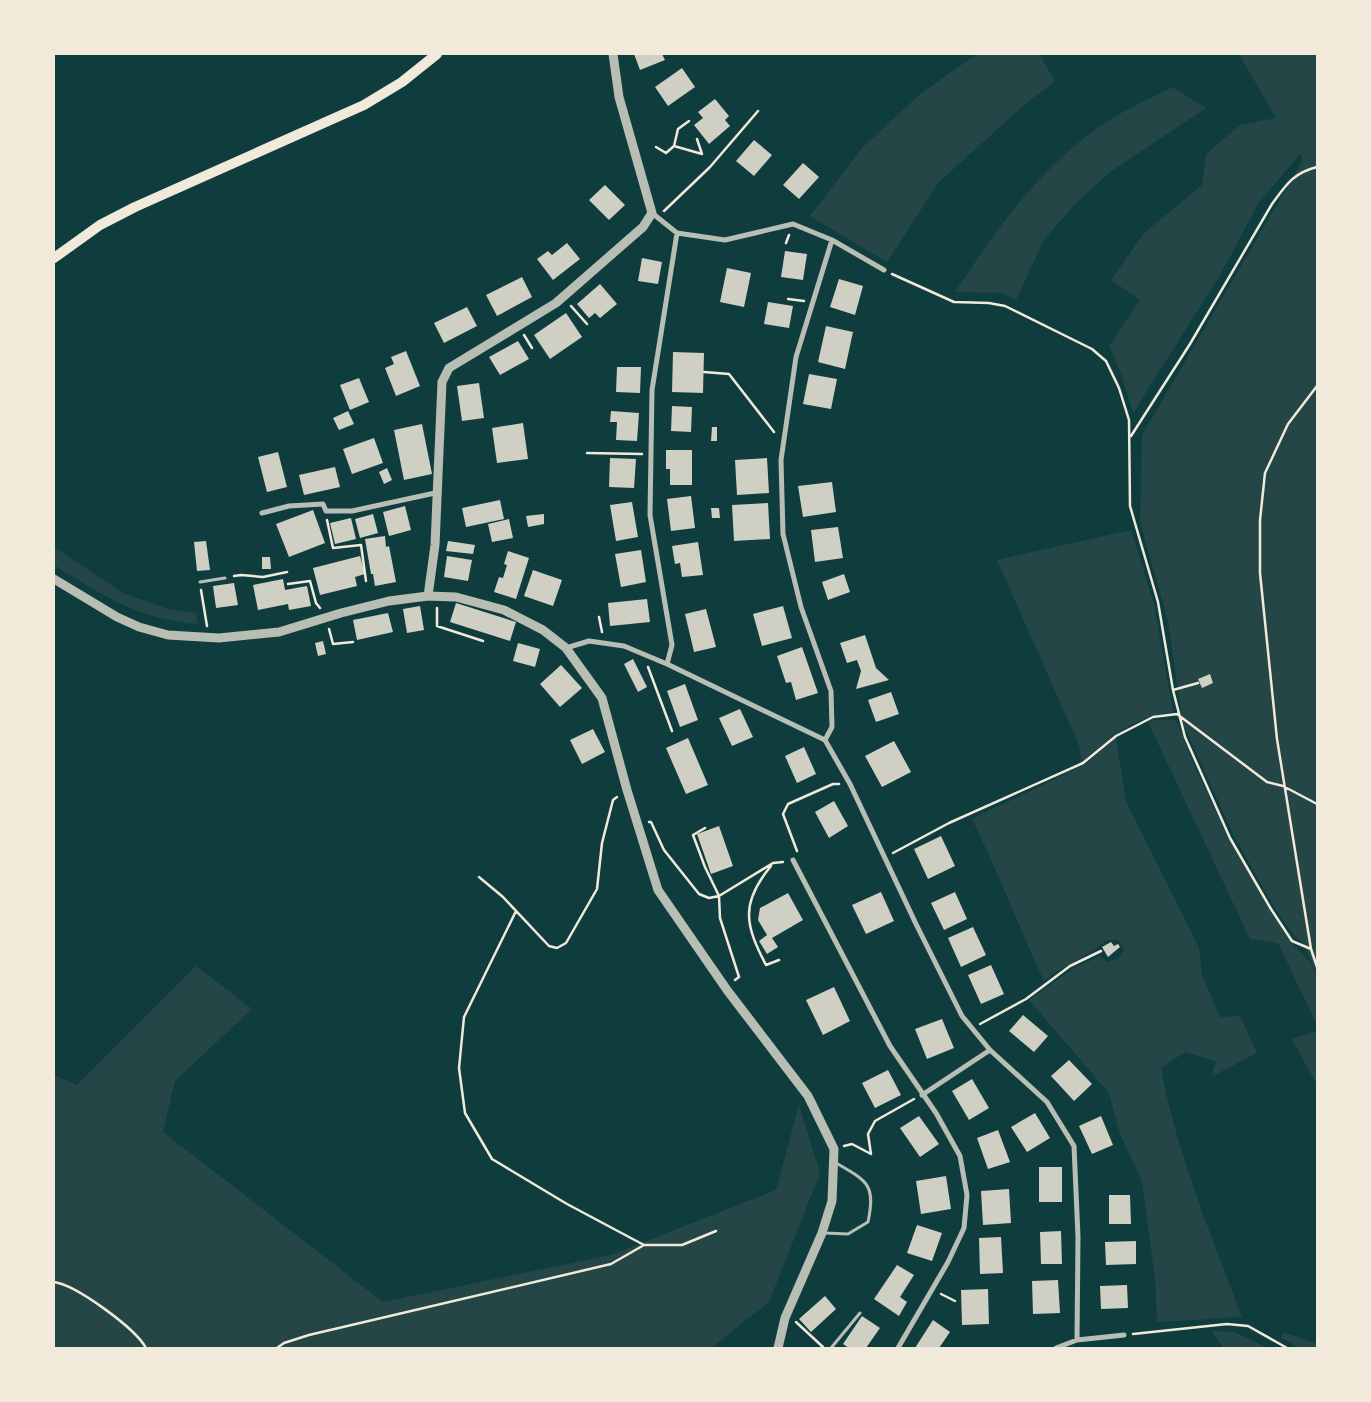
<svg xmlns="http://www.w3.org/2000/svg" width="1371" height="1402" font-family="Jost,sans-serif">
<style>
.green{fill:#244646}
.building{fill:#cfcfc3}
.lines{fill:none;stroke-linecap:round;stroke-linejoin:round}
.path{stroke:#f1e9da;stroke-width:2.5}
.service{stroke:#b8beb3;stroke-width:3}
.minor{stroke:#b8beb3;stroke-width:5}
.tertiary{stroke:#b8beb3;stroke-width:9}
.secondary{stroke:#f1e9da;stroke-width:10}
</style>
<rect width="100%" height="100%" fill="#0f3d3e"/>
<path class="green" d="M977,54H1039L1055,81L1022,107L939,182L887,262L810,216L862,148L920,94Z
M1239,54H1317V975L1303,943L1295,937L1274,907L1234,836L1183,724L1168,621L1140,522L1142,435L1292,179L1303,159L1300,154L1258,204L1222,272L1133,413L1121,374L1109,346L1140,300L1111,280L1144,233L1202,185L1206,154L1240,125L1276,118Z
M1172,87L1206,108L1110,172L1076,203L1044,240L1016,300L1003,293L955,292C998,227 1042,164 1108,121C1128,108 1151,98 1172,87Z
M1131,530L1154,604L1173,712C1132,717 1112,736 1082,762L1079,745L997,560Z
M54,547L125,594L171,610L196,613L198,624C136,619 105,596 54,565Z
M1154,720H1176L1198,774L1229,839L1291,942L1310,962L1317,978V1025L1278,943L1250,939L1148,722Z
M1116,738L1126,802L1199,948L1202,974L1220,1017L1240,1016L1257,1053L1211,1077L1216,1061L1185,1052L1161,1068C1177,1154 1211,1235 1242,1317L1157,1322L1155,1278L1142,1181L1120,1134L1109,1093L1029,1000L1072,969L1100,956L1107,962L1118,959L1124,950L1119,940H1107C1088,956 1064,965 1044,981C1019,927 998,872 972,819L1084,765Z
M196,966L252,1009L175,1081L163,1132L383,1302L611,1255L776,1190L799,1105L820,1173L769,1302L711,1348H54V1075L77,1085Z
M1317,1031V1085L1292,1039Z
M1211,1331L1235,1332L1268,1348H1224Z
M1283,1332L1317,1344V1348H1299L1282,1338Z"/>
<path class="building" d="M634,54H662L665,60L640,70Z
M682,68L695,87L668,106L655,87Z
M715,99L729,116L725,120L730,126L709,144L694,125L703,118L698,112Z
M754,140L772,155L754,176L736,161Z
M803,163L819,177L799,199L783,185Z
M605,185L625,205L609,220L589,200Z
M567,243L580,259L553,280L537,259L548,251L552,255Z
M785,251L807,254L803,280L781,277Z
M642,258L662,262L658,284L638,281Z
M727,268L751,273L744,307L720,302Z
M522,277L532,297L497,316L486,295Z
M839,279L863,286L855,315L830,307Z
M600,284L617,304L600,318L595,313L589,318L577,304Z
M768,302L793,306L789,328L764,324Z
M467,307L477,326L444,343L434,323Z
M566,313L582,337L550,359L534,335Z
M826,326L853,332L845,369L818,362Z
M518,341L529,359L500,375L489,357Z
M406,351L420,386L396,396L385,368L394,364L391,357Z
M673,352L704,353L703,393L672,392Z
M617,367H641L640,393L616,392Z
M809,374L837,379L831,409L803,404Z
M359,378L369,402L350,410L340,385Z
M479,383L484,418L462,421L457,386Z
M672,406L692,407L691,432L671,431Z
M348,411L354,424L339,430L333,418Z
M611,411L639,413L637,441L616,440L617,422H610Z
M523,423L528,459L497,463L492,428Z
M422,424L432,474L404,480L394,430Z
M712,427H717V441H711Z
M374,438L383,463L352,474L343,449Z
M666,450H692V485H670V469H666Z
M278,452L287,487L267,492L258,457Z
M610,458L636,459L634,488L609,487Z
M767,458L769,493L737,495L735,460Z
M335,467L340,487L304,495L299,475Z
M387,468L392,480L384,484L379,472Z
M832,482L836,512L803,517L798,486Z
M691,496L695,528L671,531L667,499Z
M500,500L504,519L466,527L462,508Z
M632,502L638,537L616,541L610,505Z
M768,503L770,539L734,541L732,505Z
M405,506L411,530L389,536L383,512Z
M711,508H719L720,518H712Z
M313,510L325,543L289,557L276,524Z
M373,514L378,533L360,538L355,519Z
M544,514V524L528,527L526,516Z
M351,518L356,539L335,544L330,523Z
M509,519L513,538L492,542L488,524Z
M838,527L843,558L815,562L811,530Z
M385,536L386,547L389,546L396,582L375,586L373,574H371L365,539Z
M206,541L210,570L197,571L194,542Z
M448,541L475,545L473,554L446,551Z
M698,542L703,575L682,577L680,563L675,564L672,546Z
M641,550L646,582L621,587L615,554Z
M508,551L529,558L516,599L494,592L499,577L503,578L507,565L504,564Z
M360,556L365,574L355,577L357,586L320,595L313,568Z
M447,556L472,560L468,581L444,577Z
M262,557H270L271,569H262Z
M533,570L562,580L553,606L524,596Z
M844,574L850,592L828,600L822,582Z
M283,579L285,590L307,586L311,606L289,610L288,604L258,610L253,585Z
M234,583L238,605L216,608L213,586Z
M647,599L650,622L610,626L608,603Z
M456,603L516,622L510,641L450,622Z
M420,606L424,630L407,633L403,609Z
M783,606L792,638L762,646L753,614Z
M706,609L716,647L694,652L685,614Z
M388,613L393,632L357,640L353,620Z
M865,635L876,668L889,680L856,689L861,671L857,660L847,663L840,643Z
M323,641L326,654L318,656L315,643Z
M518,643L540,649L535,667L513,661Z
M802,647L818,693L796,700L791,682L786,683L777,656Z
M633,659L647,687L638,692L624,664Z
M561,665L582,688L560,707L540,684Z
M1210,674L1213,683L1202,688L1198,679Z
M685,684L698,720L680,727L667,691Z
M891,692L899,714L876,722L868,700Z
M740,709L753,737L732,746L719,718Z
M593,729L605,752L582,764L570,740Z
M688,738L708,785L686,794L666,748Z
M894,741L911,772L882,787L865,756Z
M804,747L816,774L797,783L785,756Z
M834,801L848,826L829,838L815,812Z
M719,826L733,866L711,874L697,834Z
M941,836L955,866L928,879L914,849Z
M881,892L894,921L866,934L852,905Z
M955,892L967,919L944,930L931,903Z
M788,893L803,920L772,938L778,947L767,954L759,941L767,935L758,920L760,908Z
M973,927L986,955L961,967L948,938Z
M1111,942L1114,946L1118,944L1120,947L1108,957L1102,947Z
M991,965L1004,994L981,1004L968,975Z
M834,987L850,1021L823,1035L806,1000Z
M1023,1015L1048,1036L1034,1052L1009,1031Z
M942,1019L954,1048L927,1059L915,1029Z
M1069,1060L1092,1084L1074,1101L1051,1076Z
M888,1070L901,1095L875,1108L862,1083Z
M972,1079L989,1108L969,1120L952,1091Z
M1035,1113L1050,1138L1027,1152L1011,1127Z
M919,1116L939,1144L920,1157L900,1128Z
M1101,1116L1113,1145L1092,1154L1079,1126Z
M998,1130L1010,1162L988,1169L977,1138Z
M1039,1167H1062V1202H1039Z
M946,1176L951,1209L921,1214L916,1181Z
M1009,1189L1011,1223L983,1225L981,1191Z
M1109,1195H1130L1131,1224H1109Z
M917,1225L942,1233L932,1261L907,1253Z
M1061,1231L1062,1264H1041L1040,1232Z
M1001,1237L1003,1273L980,1274L979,1238Z
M1136,1241V1264L1106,1265L1105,1242Z
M897,1265L914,1275L900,1297L907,1302L899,1316L874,1299Z
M1058,1280L1060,1313L1033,1314L1032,1281Z
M1127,1285L1128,1308L1101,1309L1100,1286Z
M988,1289L989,1324L962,1325L961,1290Z
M825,1296L836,1309L811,1332L799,1319Z
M862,1316L880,1328L866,1348H849L843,1344Z
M933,1320L950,1332L939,1348H915Z"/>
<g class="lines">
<path class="path" d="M674,146L702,154L697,139
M656,147L666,153L674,146L678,129L689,121
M664,211L710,167L758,111
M786,243L789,235
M892,274L954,302L989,303L1005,306L1092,349L1106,361L1119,388L1129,420L1130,506L1158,602L1173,690L1185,737L1230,838L1271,909L1292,941L1311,949
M788,299L804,301
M571,306L587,324
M524,335L532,348
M704,372L729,374L774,432
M1317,386L1288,424L1265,473L1260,520V573L1277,739L1311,949L1317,967
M1131,436L1190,344L1272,204C1286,185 1293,173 1317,167
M587,453L642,454
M327,520L333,548L361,545L366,581
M234,576L241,575L263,577L287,572
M288,584L310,581L316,603L320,608
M201,590L207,626
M437,608V626L483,641
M599,617L602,632
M329,629L333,644L353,642
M648,667L672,731
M1173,690L1198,683
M649,822H651L664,850L699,894L709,898L719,896L705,867L693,835L705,828
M797,851L783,814L788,804L833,784H839
M893,853L949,823L1083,763L1116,736L1153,717L1177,714L1267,782L1283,786L1317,804
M771,866C740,903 745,925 766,965L779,960
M479,877L503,897L549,946L557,948L566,943L597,889L602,843L613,800L617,797
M516,911L464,1017L459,1068L465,1113L492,1159L567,1204L644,1245H682L716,1231
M735,980L739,977L720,918L719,896L773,863L783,862
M980,1024L1026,999L1070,966L1101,951
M844,1146L852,1144L871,1154L868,1134L875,1121L914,1099
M54,1282C76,1285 135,1328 146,1348
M941,1294L955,1301
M796,1322L823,1347
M1133,1334L1227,1324L1248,1326L1287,1348
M277,1348L284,1343L309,1335L611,1264L644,1245"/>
<path class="service" d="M200,582L225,578
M825,1233L848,1234L868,1222C876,1184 867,1181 836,1163
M831,1348L860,1313"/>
<path class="minor" d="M652,213L677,233L725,240L793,224L832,240L884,270
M262,513L289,506L323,504L326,511H352L435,493
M566,648L589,641L624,646L667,664L825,740L850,784L916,924L962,1016L990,1050L1047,1102L1074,1146L1078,1237L1077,1340
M667,664L672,645L650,515L652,390L677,233
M825,740L832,727L831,691L801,607L783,534L781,460L796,357L832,240
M793,860L890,1046L936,1113L960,1156L967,1195L964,1228L948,1262L898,1348
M922,1095L990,1050
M1056,1348L1077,1340L1124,1335"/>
<path class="tertiary" d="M54,579L117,617L139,627L168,635L219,638L279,632L341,613L389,601L428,596L456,597L504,610L543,630L566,648L602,698L627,790L658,890L727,990L808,1096L834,1149L832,1201L822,1233L785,1318L778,1348
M428,596L435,545L442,382L449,368L556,303L643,227L652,213L619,97L613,54"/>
<path class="secondary" d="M54,258L100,225L135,207L364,105L402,82L437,54"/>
</g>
<rect width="1371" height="1402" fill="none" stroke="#f1e9da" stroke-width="110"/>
</svg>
